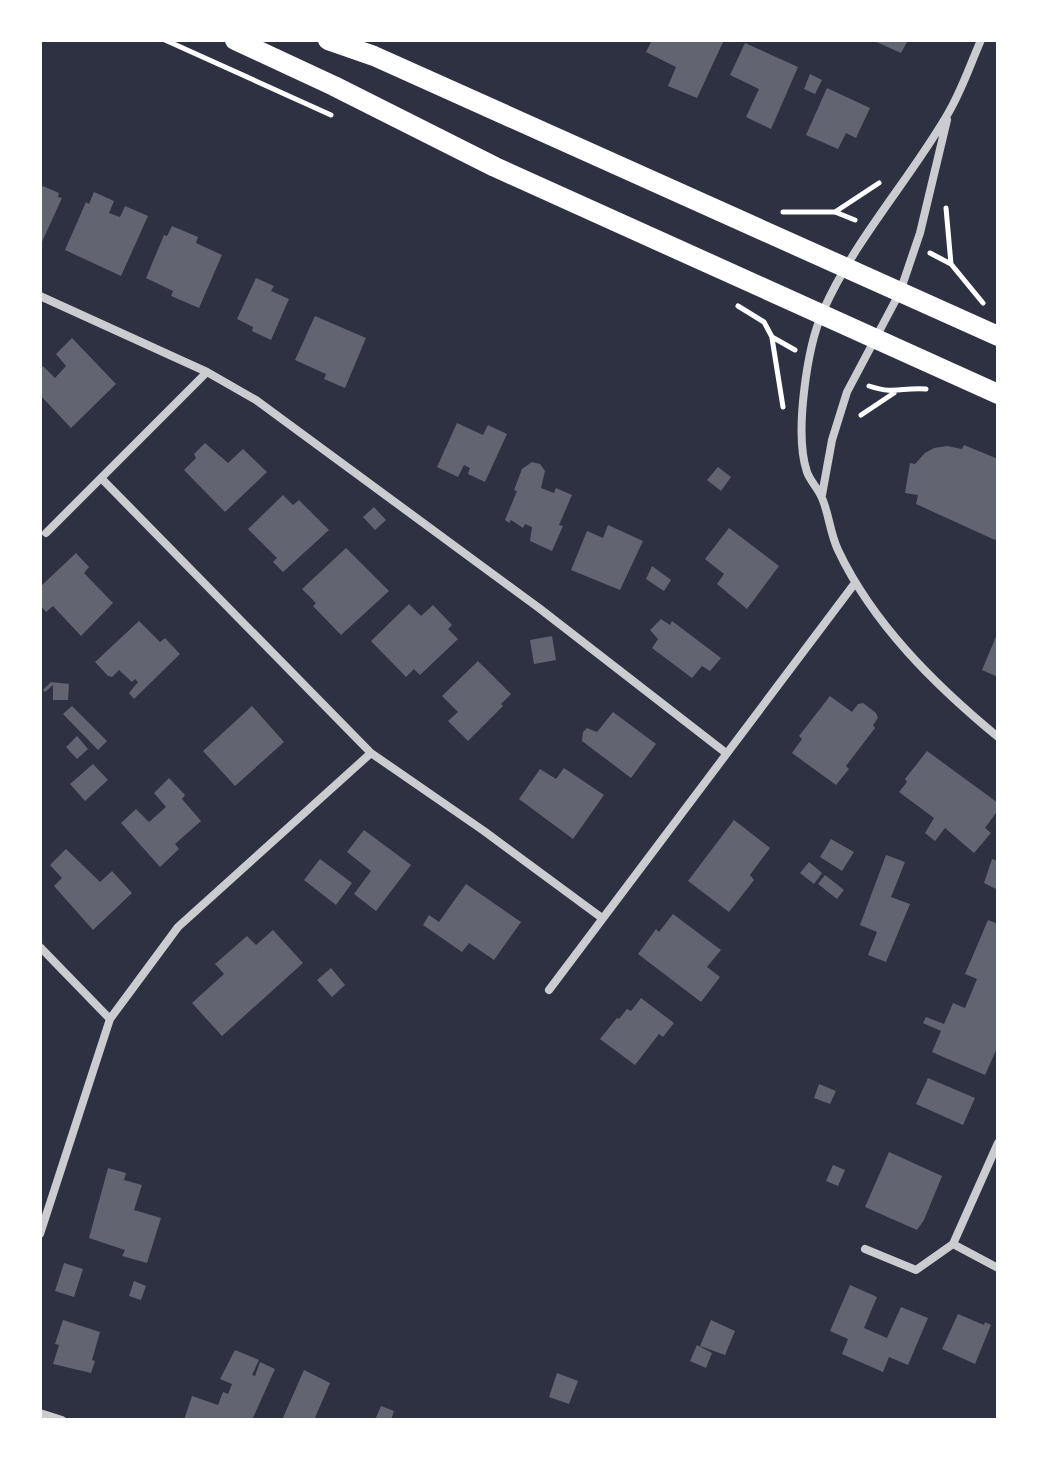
<svg xmlns="http://www.w3.org/2000/svg" width="1038" height="1460" font-family="'Times New Roman',serif">
<style>
.building{fill:#626471}
.lines{fill:none;stroke-linecap:round;stroke-linejoin:round}
.path{stroke:#fff;stroke-width:5}
.minor{stroke:#caccd0;stroke-width:8}
.primary{stroke:#fff;stroke-width:20}
</style>
<rect width="100%" height="100%" fill="#2d3142"/>
<path class="building" d="M652,40H724L697,98L668,86L676,67L646,52Z
M872,40H908L901,53Z
M745,43L798,67L771,129L746,117L759,89L730,75Z
M810,74L822,80L815,94L804,89Z
M827,88L870,108L856,138L846,133L838,149L806,135Z
M43,186L59,193L58,197L62,198L40,246V189Z
M94,192L114,201L109,213L120,217L125,206L148,216L121,276L65,250L86,202L89,204Z
M172,226L198,237L196,243L222,255L199,308L171,296L173,291L146,278L164,235L167,236Z
M256,278L274,286L271,291L289,299L271,340L252,331L253,327L237,319Z
M315,316L366,338L345,388L324,379L326,374L295,360Z
M72,338L116,384L71,428L40,395V369L43,366L55,378L66,366L56,354Z
M457,423L483,435L488,425L507,434L485,482L468,474L470,468L464,465L458,477L437,467Z
M205,443L228,463L243,449L267,472L225,512L184,470L196,458L194,454Z
M964,445L998,459V534L995,540L916,504L918,495L905,493L910,463L915,464L925,453L934,448L947,446L962,449Z
M532,462L540,464L545,471L541,488L554,493L556,488L572,495L559,525L563,526L552,551L530,541L532,527L525,524L523,528L511,520L509,523L505,520L517,491L514,490L522,469Z
M718,467L731,477L721,491L707,480Z
M283,495L293,505L299,500L329,530L283,572L273,562L277,558L248,529Z
M374,507L386,520L375,530L363,517Z
M608,525L643,541L620,590L571,570L587,531L603,538Z
M729,528L779,566L747,609L717,584L724,574L705,559Z
M346,548L389,591L341,635L313,606L316,603L302,589Z
M76,553L89,567L84,573L113,603L81,636L53,606L46,612L40,605V587Z
M652,566L671,580L664,591L646,579Z
M409,604L421,616L433,605L452,625L448,629L458,639L420,675L414,669L406,677L371,641Z
M661,619L670,625L672,621L721,658L710,671L702,666L692,678L652,648L658,639L650,630Z
M139,621L160,642L165,638L180,654L134,699L129,693L138,682L135,679L132,682L119,670L112,677L108,676L95,662Z
M998,632V677L982,670Z
M552,636L556,660L534,664L530,640Z
M478,661L511,694L501,704L503,706L468,741L448,721L458,712L442,696Z
M51,682L69,684L68,700H53V685L45,692L43,690Z
M830,696L852,712L858,704L863,703L876,713L878,718L873,725L875,728L846,766L849,769L836,785L792,753L802,739L799,736Z
M72,706L107,741L98,750L63,714Z
M252,706L284,742L235,786L203,751Z
M613,712L656,744L631,778L582,741L583,732L587,728L597,732Z
M77,736L88,749L77,759L66,747Z
M927,751L998,803V810L985,828L991,833L974,853L945,828L935,841L925,833L934,818L899,792L907,782L905,779Z
M93,764L108,780L85,801L70,784Z
M564,768L604,795L573,839L519,799L540,769L556,779Z
M169,778L185,795L182,799L201,821L175,844L179,849L160,867L121,823L136,809L149,822L166,807L154,793Z
M734,820L770,848L750,875L754,880L729,912L688,881Z
M364,830L411,865L376,911L354,894L371,871L347,852Z
M831,839L854,852L842,871L820,857Z
M66,849L100,882L112,871L132,893L93,930L54,886L62,878L50,865Z
M886,855L905,862L891,897L910,904L886,962L868,955L877,932L860,925Z
M320,859L352,883L336,905L304,880Z
M992,859L998,861V890L984,883Z
M809,862L822,873L814,884L800,873Z
M825,875L844,890L837,899L818,884Z
M466,884L521,922L494,960L469,943L462,952L423,925L429,915L439,922Z
M673,914L721,950L707,967L720,977L701,1002L638,954L656,929L659,932Z
M988,920L998,924V1046L985,1075L932,1052L941,1031L923,1023L926,1017L944,1024L953,1003L965,1008L977,979L965,974Z
M273,930L303,963L222,1036L192,1003L224,974L215,964L247,936L256,945Z
M331,968L345,985L332,997L317,980Z
M641,998L674,1023L663,1037L659,1034L635,1065L600,1039L617,1018L619,1019L627,1009L631,1011Z
M928,1078L975,1098L963,1125L916,1104Z
M819,1084L836,1091L830,1104L814,1098Z
M889,1152L942,1176L924,1220L917,1230L865,1207Z
M833,1165L845,1170L838,1186L826,1181Z
M108,1168L126,1173L124,1180L142,1185L134,1210L161,1218L147,1263L122,1256L125,1250L89,1238Z
M64,1263L83,1269L74,1297L55,1291Z
M134,1281L146,1286L141,1300L129,1296Z
M850,1285L877,1297L864,1328L887,1338L901,1307L928,1318L908,1365L889,1357L883,1372L842,1354L848,1339L830,1331Z
M958,1314L984,1325L985,1322L991,1325L975,1364L942,1349Z
M63,1320L100,1332L92,1360L95,1361L91,1373L53,1364L59,1345L55,1344Z
M711,1320L735,1331L725,1355L700,1346Z
M697,1345L712,1353L706,1368L690,1361Z
M235,1350L259,1360L252,1375L255,1376L260,1362L275,1369L252,1420H184L192,1396L218,1405L223,1392L228,1394L232,1384L220,1379Z
M304,1370L330,1383L314,1420H282Z
M557,1373L578,1381L569,1404L549,1397Z
M381,1406L394,1411L391,1420H375Z"/>
<g class="lines">
<path class="path" d="M165,40L331,115
M946,208L951,264
M783,212H835L855,220
M835,212L879,183
M930,253L951,264L983,303
M738,306L764,322L772,337L795,350
M772,338L783,407
M869,386C896,395 901,387 926,389
M861,415L894,393"/>
<path class="minor" d="M981,40C970,65 961,93 946,117C907,183 854,241 823,311C807,347 794,434 807,472C810,481 818,488 822,498C829,514 830,533 838,550C873,624 935,685 998,737
M40,296L207,372L256,400L539,608L726,753
M101,478L371,753L484,831L602,918
M822,495L832,440L847,392L900,292L920,233L947,120
M46,533L207,372
M40,947L110,1019
M549,990L855,583
M40,1234L110,1019L178,927L371,753
M953,1244L998,1268
M865,1249L916,1270L953,1244L998,1143
M40,1413L62,1420"/>
<path class="primary" d="M235,40L334,86L495,167L998,394
M328,40L374,56L998,336"/>
</g>
<rect width="1038" height="1460" fill="none" stroke="#ffffff" stroke-width="84"/>
</svg>
